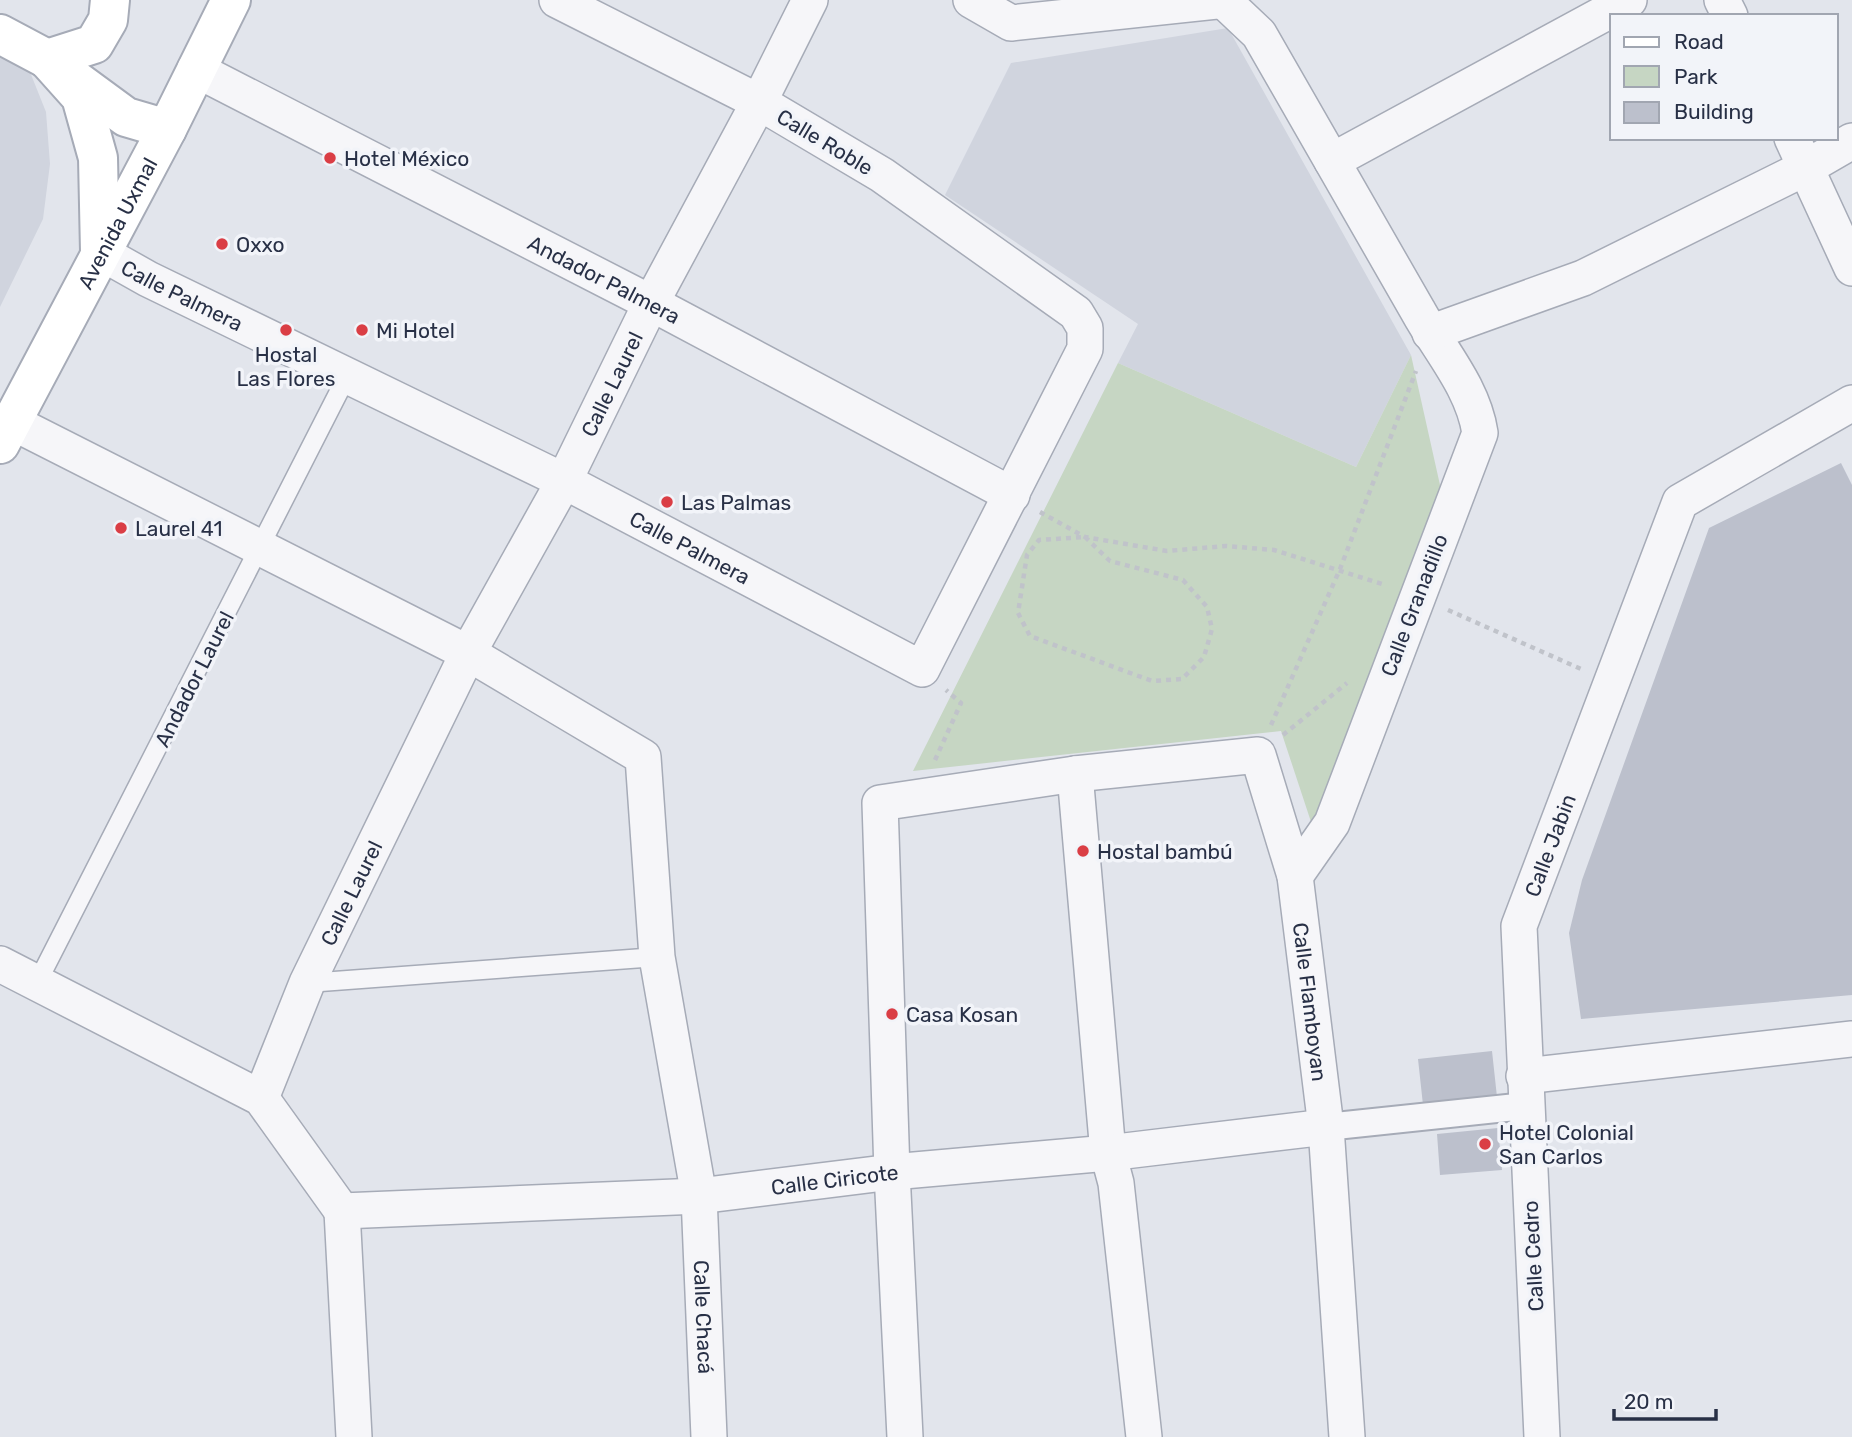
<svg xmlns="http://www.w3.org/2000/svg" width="1852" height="1437" font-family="Rubik,sans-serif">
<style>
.built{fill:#d0d4de}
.green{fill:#c6d6c3}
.building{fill:#bcc0cc}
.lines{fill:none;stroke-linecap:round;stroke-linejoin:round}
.service-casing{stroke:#a6abb7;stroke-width:21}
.pedestrian-casing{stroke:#a6abb7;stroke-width:30}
.minor-casing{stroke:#a6abb7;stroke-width:38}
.secondary-casing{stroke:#a6abb7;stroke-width:42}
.path{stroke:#c0c3ca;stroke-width:4.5;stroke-dasharray:5 5;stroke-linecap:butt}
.service{stroke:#f6f6f9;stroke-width:18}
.pedestrian{stroke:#f6f6f9;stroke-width:26}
.minor{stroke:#f6f6f9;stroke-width:35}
.secondary{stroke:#fff;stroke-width:38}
.poi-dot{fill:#da3e45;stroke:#f2f4f9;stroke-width:2.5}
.labels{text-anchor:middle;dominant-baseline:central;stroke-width:7;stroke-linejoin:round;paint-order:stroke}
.street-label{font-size:21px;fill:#283046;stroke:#f2f4f9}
.poi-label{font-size:21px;fill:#283046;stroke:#f2f4f9;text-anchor:start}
</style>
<rect width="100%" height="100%" fill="#e2e5ec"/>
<path class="built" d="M1228,28L1411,355L1356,467L1118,363L1138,324L945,195L1011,63Z
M0,35L28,67L46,112L50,164L43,219L0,307Z"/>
<path class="green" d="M1411,355L1442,494L1317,840L1281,731L913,771L1118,363L1356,467Z"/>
<path class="building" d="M1841,463L1852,485V995L1581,1019L1569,933L1582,880L1709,528Z
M1492,1051L1497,1097L1423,1105L1418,1059Z
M1498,1128L1502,1170L1440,1175L1437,1134Z"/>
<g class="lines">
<g class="service-casing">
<path id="service" d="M37,983L348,374
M307,983L657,957"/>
</g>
<g class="pedestrian-casing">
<path id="pedestrian" d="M1326,1127L1526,1106"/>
</g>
<g class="minor-casing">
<g id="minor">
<path d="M971,0L1011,23L1226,0"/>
<path d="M1722,0L1730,16"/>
<path d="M1224,1L1259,34C1312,127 1365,219 1418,311C1440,351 1473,387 1480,433L1332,823L1295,876"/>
<path id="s1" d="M195,69L651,303L1012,495"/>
<path d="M1792,138L1852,268"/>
<path d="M1332,161L1629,0"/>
<path id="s2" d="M100,252L148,279L564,481L922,669L1085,349V328L1076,313L882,175L759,102L557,0"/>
<path d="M1430,333L1583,278L1807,167L1852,141"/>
<path id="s3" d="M12,422L468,653L643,757L657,957L699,1196L709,1437"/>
<path d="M1075,774L1108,1153L1116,1183L1144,1437"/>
<path d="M0,964L261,1098L342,1211"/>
<path d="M1524,1076L1852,1039"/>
<path id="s4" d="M261,1098L307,983L468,653L564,481L651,303L759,102L810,0"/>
<path id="s5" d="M342,1211L699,1196L892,1172L1108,1153L1326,1127"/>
<path d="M342,1211L354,1437"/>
<path id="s6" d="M905,1437L892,1172L880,803L1075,774L1258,755L1295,876L1326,1127L1347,1437"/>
<path id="s7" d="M1542,1437L1519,926L1680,502L1852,403"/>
</g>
</g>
<g class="secondary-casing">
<g id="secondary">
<path d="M0,34L47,59L126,117L167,129"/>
<path d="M47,59L81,97L98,158L100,252"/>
<path d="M47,59L94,44L108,20L110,0"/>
<path id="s8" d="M0,444L167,129L231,0"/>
</g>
</g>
<path class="path" d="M1040,512L1085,537L1167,551L1226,546L1274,550L1385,585
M1085,537L1110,561L1183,580L1207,607L1212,629L1204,657L1182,679L1152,681L1030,636L1018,613L1027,555L1039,540Z
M1448,610L1581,669
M1271,725L1340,569L1416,371
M1283,735L1347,683
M935,760L961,703L946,690"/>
<use href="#service" class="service"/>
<use href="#pedestrian" class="pedestrian"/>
<use href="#minor" class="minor"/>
<use href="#secondary" class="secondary"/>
</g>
<g class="poi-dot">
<circle cx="330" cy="158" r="7"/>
<circle cx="222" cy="244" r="7"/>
<circle cx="286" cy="330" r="7"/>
<circle cx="362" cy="330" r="7"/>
<circle cx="667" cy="502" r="7"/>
<circle cx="121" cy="528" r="7"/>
<circle cx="1083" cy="851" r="7"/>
<circle cx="892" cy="1014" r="7"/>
<circle cx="1485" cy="1144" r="7"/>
</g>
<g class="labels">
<g class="street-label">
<text transform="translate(825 142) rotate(31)">Calle Roble</text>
<text stroke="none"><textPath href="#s8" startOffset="250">Avenida Uxmal</textPath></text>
<text stroke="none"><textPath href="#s1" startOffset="460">Andador Palmera</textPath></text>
<text stroke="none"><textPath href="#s2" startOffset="93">Calle Palmera</textPath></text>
<text stroke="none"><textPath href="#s4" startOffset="796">Calle Laurel</textPath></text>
<text stroke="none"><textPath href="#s2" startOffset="660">Calle Palmera</textPath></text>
<text transform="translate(1414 605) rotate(-69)">Calle Granadillo</text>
<text transform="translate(194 679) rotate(-63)">Andador Laurel</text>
<text stroke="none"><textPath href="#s7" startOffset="598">Calle Jabin</textPath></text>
<text stroke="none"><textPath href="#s4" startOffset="224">Calle Laurel</textPath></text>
<text stroke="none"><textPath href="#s6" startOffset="1269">Calle Flamboyan</textPath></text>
<text stroke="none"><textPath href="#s5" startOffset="494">Calle Ciricote</textPath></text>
<text transform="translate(1533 1256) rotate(-93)">Calle Cedro</text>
<text stroke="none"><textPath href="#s3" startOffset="1279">Calle Chacá</textPath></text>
</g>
<g class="poi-label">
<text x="344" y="158">Hotel México</text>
<text x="236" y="244">Oxxo</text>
<text x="376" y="330">Mi Hotel</text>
<text x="286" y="354" text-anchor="middle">Hostal<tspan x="286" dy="24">Las Flores</tspan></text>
<text x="681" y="502">Las Palmas</text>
<text x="135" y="528">Laurel 41</text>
<text x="1097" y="851">Hostal bambú</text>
<text x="906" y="1014">Casa Kosan</text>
<text x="1499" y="1132">Hotel Colonial<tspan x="1499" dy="24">San Carlos</tspan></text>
</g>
</g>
<rect x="1610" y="14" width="228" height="126" fill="#f2f4f9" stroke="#a1a6b1" stroke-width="2"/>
<rect x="1624" y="37" width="35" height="10" fill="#ffffff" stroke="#a1a6b1" stroke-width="2"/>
<text x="1674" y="49" font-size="21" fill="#283046">Road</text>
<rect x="1624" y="66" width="35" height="21" fill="#c6d6c3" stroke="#a1a6b1" stroke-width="2"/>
<text x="1674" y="84" font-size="21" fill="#283046">Park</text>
<rect x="1624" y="102" width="35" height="21" fill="#bcc0cc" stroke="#a1a6b1" stroke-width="2"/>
<text x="1674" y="119" font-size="21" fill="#283046">Building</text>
<path d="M1614 1409v10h102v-10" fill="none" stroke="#283046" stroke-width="3.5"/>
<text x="1624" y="1409" font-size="21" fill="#283046" stroke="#f2f4f9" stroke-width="5" paint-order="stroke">20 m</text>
</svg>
